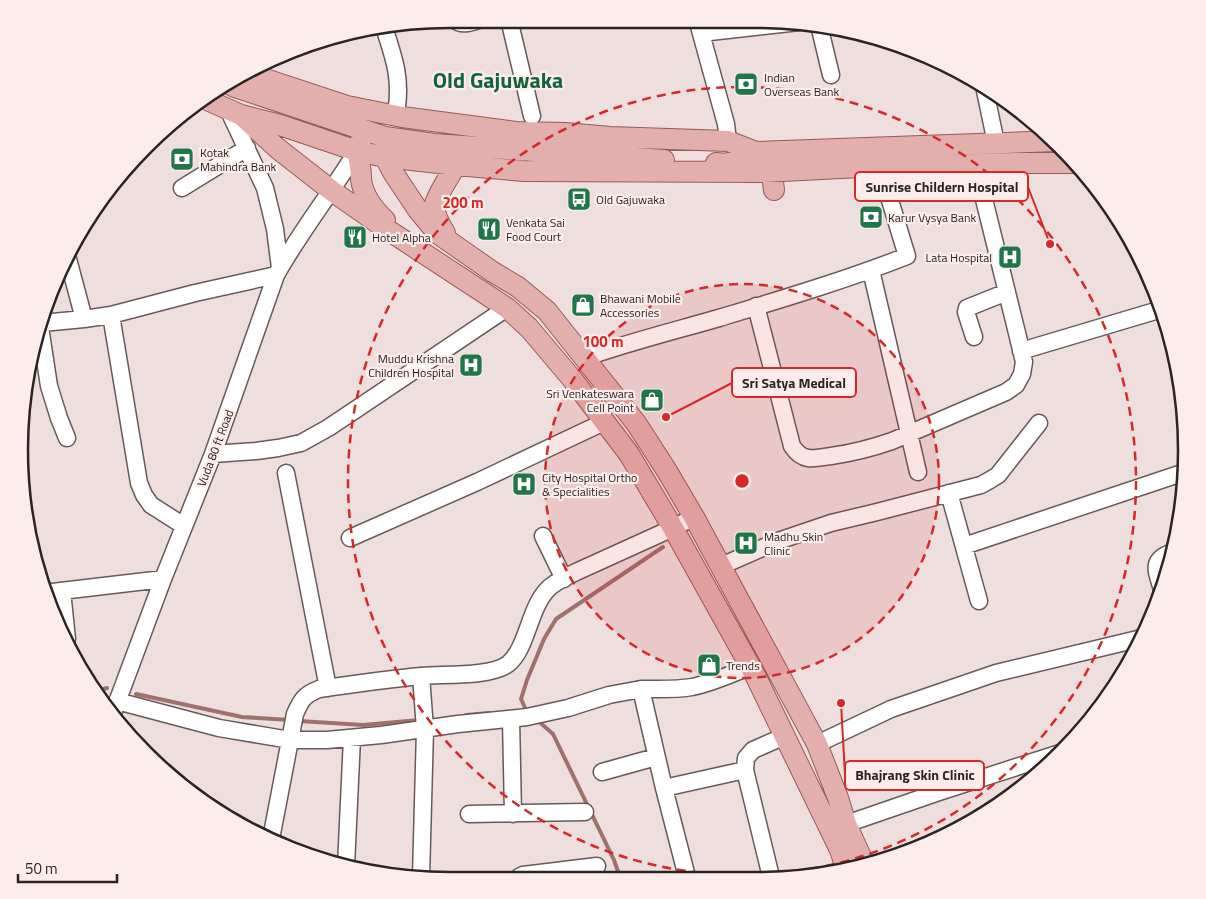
<svg xmlns="http://www.w3.org/2000/svg" width="1206" height="899" font-family="'Titillium Web',sans-serif">
<style>
.lines{fill:none;stroke-linecap:round;stroke-linejoin:round}
.stream{stroke:#a0706c;stroke-width:4}
.minor-casing{stroke:#675a59;stroke-width:19}
.major-casing{stroke:#965c58;stroke-width:22}
.minor{stroke:#fff;stroke-width:16}
.major{stroke:#e3afac;stroke-width:20}
.ring{fill:none;stroke:#d62828;stroke-width:2.5;stroke-dasharray:9 6}
.labels{text-anchor:middle;dominant-baseline:central;stroke-width:4.5;stroke-linejoin:round;paint-order:stroke}
.poi-label{font-size:12px;fill:#2a2423;stroke:#fceceb;text-anchor:start}
.street-label{font-size:12px;fill:#2a2423;stroke:#fceceb}
.town-label{font-size:22px;font-weight:bold;fill:#11633b;stroke:#fceceb}
.rim{fill:none;stroke:#2a2423;stroke-width:2.5}
.centre{fill:#d62828;stroke:#fceceb;stroke-width:2.5}
.ring-label{font-size:15px;text-anchor:middle;font-weight:bold;fill:#d62828;stroke:#fceceb;stroke-width:4.5;stroke-linejoin:round;paint-order:stroke}
.leader{fill:none;stroke:#d62828;stroke-width:2}
.callout-dot{fill:#d62828;stroke:#fceceb;stroke-width:2}
.callout{fill:#fceceb;stroke:#d62828;stroke-width:2}
.callout-label{font-size:14px;text-anchor:middle;font-weight:bold;fill:#2a2423}
</style>
<rect width="100%" height="100%" fill="#eedfde"/>
<g class="lines">
<path class="stream" d="M94,692L107,688
M136,694L242,717L290,720
M527,712L521,699L527,680L544,639L556,619L663,547
M466,715L489,713
M536,719L553,734L614,860L620,877
M299,721L363,725L419,720"/>
<g class="minor-casing">
<path id="minor" d="M454,19C462,27 472,22 482,19
M509,19L532,116
M697,19L726,124L728,141
M819,25L831,75
M384,27C393,56 401,75 397,106
M701,33L799,22
M984,86L996,143
M228,109L265,188L275,229L280,268
M182,188L247,148
M68,259L84,319
M871,270L918,472
M756,306L792,446C796,452 801,457 808,458C815,459 823,457 831,456C852,453 872,448 892,441L1006,392L1016,385L1022,374L1024,362L1017,333L980,183
M111,315L139,483L144,495L151,505L184,526
M42,323L84,319L111,315L195,293L276,275
M40,327L49,386L59,418L67,438
M974,337L966,312L967,308L1007,292
M1021,351L1162,309
M584,358C629,342 674,331 719,318C782,299 846,280 907,256L885,184
M213,454L256,451L278,448L301,443L328,428L355,410L507,308
M286,473L328,688
M949,493L979,601
M543,536L564,579
M350,538L477,482L604,422
M964,546L1185,472
M721,566L778,541L831,523L877,512L981,485L990,480L998,475L1039,423
M1162,590C1157,571 1149,560 1173,552
M62,591L67,639
M44,593L163,579
M421,676L425,729L421,877
M641,689C658,689 675,690 692,687C712,683 732,674 751,666
M117,701L219,728L290,740H327L381,735L458,724L527,717L568,708L609,695L641,689L664,788L687,877
M113,713L163,579L213,454L276,275C300,232 331,193 357,151
M511,719L513,814
M817,744L891,709L996,673L1142,638
M602,772L656,757
M664,788L745,770
M469,814L585,812
M846,824L939,792L1063,752
M271,839L295,714C301,700 304,695 319,689C353,684 387,679 422,676C443,674 491,677 508,664C527,649 529,609 547,590C554,582 566,577 576,572L673,528L694,517
M346,866L352,738
M519,877L523,875L597,866
M771,877L745,770L746,758L753,750L785,736"/>
</g>
<g class="major-casing">
<path id="major" d="M244,72L347,106L402,117L516,132L565,133L610,137L728,141L756,152
M226,83L235,87L385,137L434,144L664,160
M205,99L241,115L280,125L357,151L385,157L456,165L524,171L763,172L861,167L1018,163H1076
M241,115L277,148L332,191L385,228L507,308L529,328L573,380L629,454L673,528L755,675L840,850L846,868
M385,137V157L394,174L418,210L437,233L493,272L518,287L547,311L636,423L667,471L694,517L817,744L838,798L846,824L864,863
M361,140C357,153 358,154 360,167C361,171 361,175 361,179C363,196 373,209 385,220
M770,159L774,190
M716,163L726,164L756,152L1056,141
M445,233C440,225 433,214 435,204C437,195 451,174 456,165"/>
</g>
<use href="#minor" class="minor"/>
<use href="#major" class="major"/>
</g>
<circle cx="742" cy="481" r="197" fill="#d62828" fill-opacity=".12"/>
<g class="ring">
<circle cx="742" cy="481" r="197"/>
<circle cx="742" cy="481" r="394"/>
</g>
<defs>
<g id="bank-square" transform="scale(1.25)"><rect x="-9" y="-9" width="18" height="18" rx="4" fill="#1f7649" stroke="#fceceb"/><path d="M-6-4H6V4H-6ZM0-2.3a2.3 2.3 0 1 0 0 4.6a2.3 2.3 0 1 0 0-4.6Z" fill="#fff"/></g>
<g id="bus-square" transform="scale(1.25)"><rect x="-9" y="-9" width="18" height="18" rx="4" fill="#1f7649" stroke="#fceceb"/><path d="M-5-6H5V4H4V6H2V4H-2V6H-4V4H-5ZM-3.5-4V0h7V-4ZM-3.5 1.2v1.5H-2V1.2ZM2 1.2v1.5H3.5V1.2Z" fill="#fff"/></g>
<g id="restaurant-square" transform="scale(1.25)"><rect x="-9" y="-9" width="18" height="18" rx="4" fill="#1f7649" stroke="#fceceb"/><path d="M-5-6h1v4h1v-4h1v4h1v-4h1v5L-1.5 .5V6h-2V.5L-5-1ZM5-6V6H3V1.5H1.5Q1.5-4 5-6Z" fill="#fff"/></g>
<g id="hospital-square" transform="scale(1.25)"><rect x="-9" y="-9" width="18" height="18" rx="4" fill="#1f7649" stroke="#fceceb"/><path d="M-5-5h3v3.5h4V-5h3V5h-3V1.5h-4V5h-3Z" fill="#fff"/></g>
<g id="shop-square" transform="scale(1.25)"><rect x="-9" y="-9" width="18" height="18" rx="4" fill="#1f7649" stroke="#fceceb"/><path d="M-5-2.5h2.3a2.7 3.5 0 0 1 5.4 0H5L5.5 6h-11ZM-1.5-2.5h3a1.5 2.3 0 0 0-3 0Z" fill="#fff"/></g>
</defs>
<g fill-rule="evenodd">
<use href="#bank-square" x="746" y="84"/>
<use href="#bank-square" x="182" y="159"/>
<use href="#bus-square" x="579" y="199"/>
<use href="#bank-square" x="871" y="217"/>
<use href="#restaurant-square" x="489" y="229"/>
<use href="#restaurant-square" x="355" y="237"/>
<use href="#hospital-square" x="1010" y="257"/>
<use href="#shop-square" x="583" y="305"/>
<use href="#hospital-square" x="471" y="365"/>
<use href="#shop-square" x="652" y="400"/>
<use href="#hospital-square" x="524" y="484"/>
<use href="#hospital-square" x="746" y="543"/>
<use href="#shop-square" x="709" y="665"/>
</g>
<g class="labels">
<g class="poi-label">
<text x="764" y="77">Indian<tspan x="764" dy="14">Overseas Bank</tspan></text>
<text x="200" y="152">Kotak<tspan x="200" dy="14">Mahindra Bank</tspan></text>
<text x="596" y="199">Old Gajuwaka</text>
<text x="888" y="217">Karur Vysya Bank</text>
<text x="506" y="222">Venkata Sai<tspan x="506" dy="14">Food Court</tspan></text>
<text x="372" y="237">Hotel Alpha</text>
<text x="992" y="257" text-anchor="end">Lata Hospital</text>
<text x="600" y="298">Bhawani Mobile<tspan x="600" dy="14">Accessories</tspan></text>
<text x="454" y="358" text-anchor="end">Muddu Krishna<tspan x="454" dy="14">Children Hospital</tspan></text>
<text x="634" y="393" text-anchor="end">Sri Venkateswara<tspan x="634" dy="14">Cell Point</tspan></text>
<text x="542" y="477">City Hospital Ortho<tspan x="542" dy="14">&amp; Specialities</tspan></text>
<text x="764" y="536">Madhu Skin<tspan x="764" dy="14">Clinic</tspan></text>
<text x="726" y="665">Trends</text>
</g>
<g class="street-label">
<text transform="translate(215 448) rotate(-69)">Vuda 80 ft Road</text>
</g>
<g class="town-label">
<text x="498" y="80">Old Gajuwaka</text>
</g>
</g>
<path d="M0 0H1206V899H0ZM450 28H756A422 422 0 0 1 1178 450V450A422 422 0 0 1 756 872H450A422 422 0 0 1 28 450V450A422 422 0 0 1 450 28Z" fill="#fceceb" fill-rule="evenodd"/>
<path class="rim" d="M450 28H756A422 422 0 0 1 1178 450V450A422 422 0 0 1 756 872H450A422 422 0 0 1 28 450V450A422 422 0 0 1 450 28Z"/>
<circle cx="742" cy="481" r="8" class="centre"/>
<g class="ring-label">
<text x="463" y="208">200 m</text>
<text x="603" y="347">100 m</text>
</g>
<path class="leader" d="M1050 244L1028 187M666 417L732 383M841 703L845 775"/>
<g class="callout-dot">
<circle cx="1050" cy="244" r="5"/>
<circle cx="666" cy="417" r="5"/>
<circle cx="841" cy="703" r="5"/>
</g>
<g class="callout">
<rect x="855" y="172" width="173" height="29" rx="5"/>
<rect x="732" y="368" width="124" height="29" rx="5"/>
<rect x="845" y="761" width="139" height="29" rx="5"/>
</g>
<g class="callout-label">
<text x="942" y="192">Sunrise Childern Hospital</text>
<text x="794" y="388">Sri Satya Medical</text>
<text x="915" y="780">Bhajrang Skin Clinic</text>
</g>
<path d="M18 874v8h99v-8" fill="none" stroke="#2a2423" stroke-width="2.5"/>
<text x="25" y="874" font-size="15" fill="#2a2423" stroke="#fceceb" stroke-width="4" paint-order="stroke">50 m</text>
</svg>
